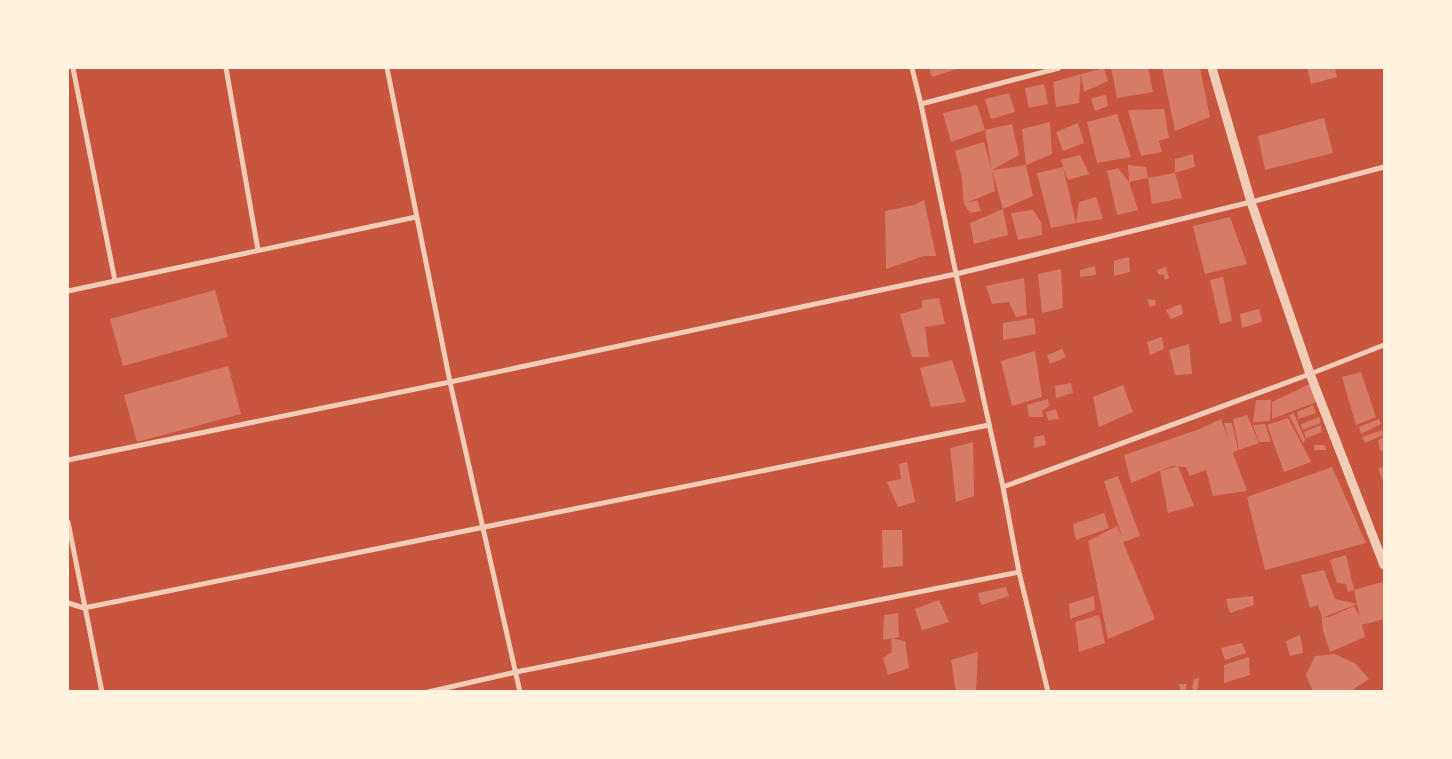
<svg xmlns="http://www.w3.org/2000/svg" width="1452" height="759" font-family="Cabin,sans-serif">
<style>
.building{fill:#d67c66;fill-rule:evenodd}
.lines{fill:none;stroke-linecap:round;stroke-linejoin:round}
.minor{stroke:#f1ccb7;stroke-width:5}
.tertiary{stroke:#f1ccb7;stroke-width:9}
</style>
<rect width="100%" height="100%" fill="#c8553d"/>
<path class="building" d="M929,68H960L932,77Z
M1103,68H1104L1108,81L1084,92L1081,74L1079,103L1056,107L1053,82Z
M1111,68H1148L1153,92L1117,98Z
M1162,68H1200L1210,117L1175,131Z
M1307,68H1335L1337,77L1311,84Z
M1044,84L1048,104L1029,108L1025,88Z
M1009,93L1015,112L991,119L985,99Z
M1106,95L1108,106L1095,111L1091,98Z
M977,105L985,130L951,142L943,113Z
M1164,109L1169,138L1159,141L1162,152L1141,156L1128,110Z
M1117,114L1131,157L1097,163L1087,122Z
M1324,118L1333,153L1265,170L1258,136Z
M1050,122L1052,154L1026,165L1033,196L1003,209L1008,235L974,244L970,223L1003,209L992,170L995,191L964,204L962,178L955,151L984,142L992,170L985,130L1012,124L1019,155L992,170L1026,165L1022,129Z
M1078,123L1084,143L1063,151L1056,132Z
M1193,154L1195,167L1175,173L1182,198L1152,204L1148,178L1175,173V159Z
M1080,155L1089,174L1068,180L1063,167L1076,223L1051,228L1037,173L1063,167L1061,160Z
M1128,165L1146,167L1148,178L1129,182Z
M1118,168L1129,182L1138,210L1117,215L1107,171Z
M1096,197L1103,219L1076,223L1079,202Z
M924,200L936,256H924L886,269L885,211L914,205Z
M977,200L981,211L970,213L964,204Z
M1033,210L1041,222L1042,235L1018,240L1011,213Z
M1230,217L1247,264L1205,274L1193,226Z
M1129,257L1130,272L1114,276V261Z
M1095,266L1096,275L1080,277V270Z
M1166,267L1169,278L1165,280L1164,275L1158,274L1157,270Z
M1061,269L1063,308L1042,313L1038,274Z
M1223,277L1232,321L1220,324L1210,280Z
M1024,278L1027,315L1016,317L1009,302L992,304L986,286Z
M215,290L228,337L123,366L110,319Z
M939,298L945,324L925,327L929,357H912L900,314L922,308V300Z
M1147,299L1155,300L1156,305L1150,307Z
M1181,304L1183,314L1171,319L1166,310Z
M1259,309L1262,322L1242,328L1240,314Z
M1034,318L1036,334L1003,340V323Z
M1162,337L1164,349L1150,355L1147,342Z
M1189,344L1192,374L1175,375L1169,350Z
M1062,349L1066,357L1050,364L1047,355Z
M1035,351L1042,397L1012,406L1001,361Z
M952,360L966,402L931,407L920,368Z
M228,366L241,414L137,442L124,395Z
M1361,372L1376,417L1356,425L1342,377Z
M1071,383L1073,393L1056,398L1055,386Z
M1312,383L1319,401L1272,419V402Z
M1123,385L1133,412L1099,427L1093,397Z
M1048,399L1049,406L1042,411L1043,417H1029L1027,405Z
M1256,400H1271L1270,421L1253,422Z
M1313,405L1316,413L1298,419L1297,412Z
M1056,409L1059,419L1048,420L1046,412Z
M1294,413L1305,440L1303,443L1289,415Z
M1247,415L1259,443L1239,450L1233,419Z
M1319,417L1321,423L1303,430L1301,424Z
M1288,418L1311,462L1284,472L1267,425Z
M1221,419L1230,443L1224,423H1232L1238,450L1233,453L1247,491L1213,496L1206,470L1190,476L1186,467L1172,466L1131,483L1124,455L1197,430Z
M1379,419L1381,424L1361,434L1359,427Z
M1265,424L1271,442H1259L1253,425Z
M1321,425L1322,432L1306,438L1304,432Z
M1382,430L1383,435L1365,443L1362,437Z
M1044,435L1046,445L1034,448V437Z
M1384,437V450L1380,451L1378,440Z
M973,442L974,496L956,502L950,448Z
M1314,445H1325L1326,450H1314Z
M907,462L915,502L898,507L887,482L901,479L899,464Z
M1178,466L1194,506L1168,513L1160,471Z
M1332,467L1366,543L1265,570L1247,497Z
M1384,467V484L1378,468Z
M1118,476L1140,536L1123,542L1155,619L1108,639L1088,541L1117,526L1122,537L1104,481Z
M1104,513L1109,528L1076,540L1073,524Z
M882,530H902L903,566L883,568Z
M1346,555L1354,590L1348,592L1346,584L1337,583L1330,560Z
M1324,570L1335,599L1357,604L1354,590L1382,582L1384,589V619L1362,625L1365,637L1330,652L1323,631L1322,618L1318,605L1310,608L1301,575ZM1357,604L1360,617L1354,606L1332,616L1322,618Z
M1006,587L1009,596L981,605L978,593Z
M1094,596L1095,610L1070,619L1069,604Z
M1253,596L1254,605L1230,613L1226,599Z
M939,600L949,622L922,630L915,609Z
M898,613L899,637L883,640L884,615Z
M1099,615L1105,643L1079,652L1075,622Z
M1300,635L1303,653L1290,656L1286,641Z
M891,638L905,641L909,668L888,675L883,658L892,652Z
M1242,643L1246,653L1225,660L1221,648Z
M978,652L976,692H956L951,660Z
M1335,654L1356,664L1369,679L1355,688L1352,692H1313L1306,675L1315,656Z
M1249,657L1250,675L1224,683V665Z
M1199,678L1197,692H1195L1192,688L1194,679Z
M1178,684H1187L1185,692H1182Z"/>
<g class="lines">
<path class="minor" d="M73,68L115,281
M226,68L258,250
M387,68L450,382L520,692
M912,68L921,104L956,274L1003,487L1019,572L1048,692
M921,104L1059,68
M68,291L416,217
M68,460L450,382L956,274L1251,202L1384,167
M1003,487L1310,374L1384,345
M68,522L102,692
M68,603L84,608L989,425
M428,692L516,672L1019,572"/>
<path class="tertiary" d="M1212,68L1251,202L1310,374L1384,565"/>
</g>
<rect width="1452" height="759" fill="none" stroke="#fff3e0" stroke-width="138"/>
</svg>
